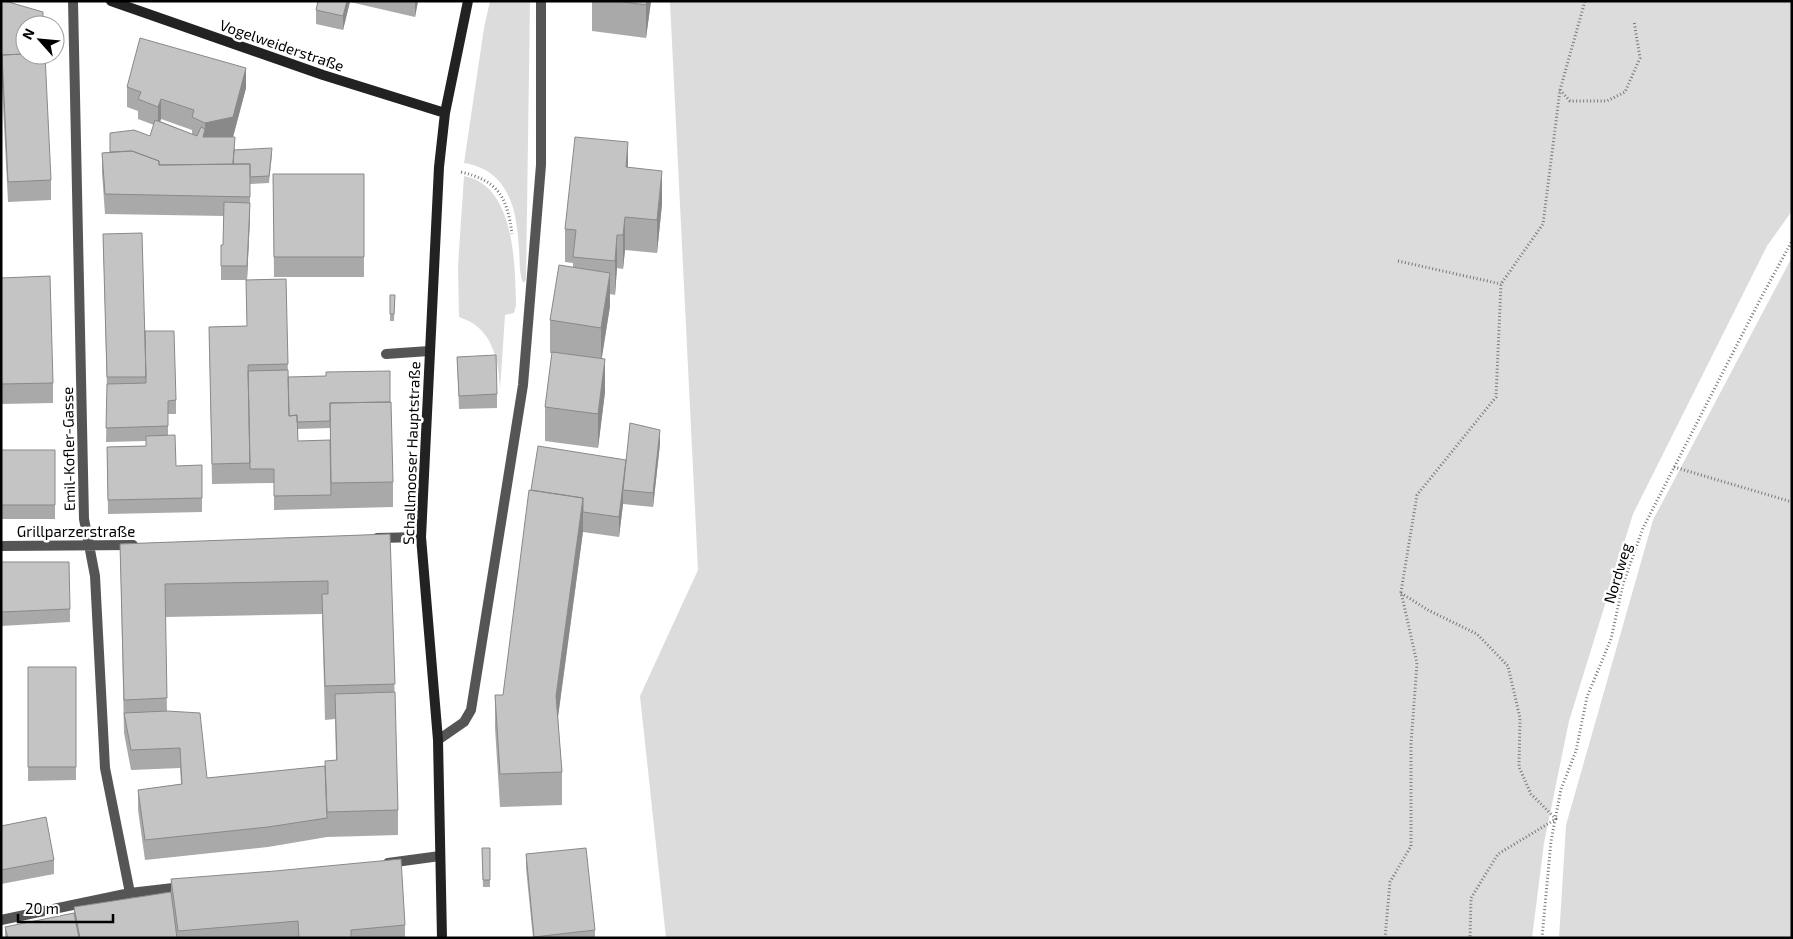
<svg xmlns="http://www.w3.org/2000/svg" width="1793" height="939" font-family="'Exo 2',sans-serif">
<style>
.green{fill:#dcdcdc}
.lines{fill:none;stroke-linecap:round;stroke-linejoin:round}
.path{stroke:#777;stroke-width:3;stroke-dasharray:1 2.5;stroke-linecap:butt}
.lane{stroke:#555;stroke-width:10}
.street{stroke:#555;stroke-width:10}
.secondary{stroke:#222;stroke-width:10}
.wall{fill:#a9a9a9;fill-rule:evenodd}
.shaded-wall{fill:#898989}
.building{fill:#c4c4c4;stroke:#898989}
.labels{text-anchor:middle;dominant-baseline:central;stroke-width:5;stroke-linejoin:round;paint-order:stroke}
.street-label{font-size:15px;fill:#000;stroke:#fff}
</style>
<rect width="100%" height="100%" fill="#fff"/>
<path class="green" d="M490,1H530L526,280L523,283C519,273 520,260 519,249C517,210 509,170 464,163L484,28Z
M1792,1V211L1767,246L1633,514L1569,721L1544,843L1532,938H666L640,696L698,570L670,2Z
M464,176C515,185 515,265 516,305L514,313L505,315L500,390C499,359 492,327 459,317L458,266Z
M1792,257V938H1559L1566,825L1653,520Z"/>
<g class="lines">
<path class="path" d="M1560,90L1570,101H1607L1625,92L1640,58L1634,21
M461,172C498,181 507,196 512,234
M1398,261L1501,284
M1674,467L1792,502
M1401,593L1428,610L1477,634L1508,666L1520,718L1519,767L1531,794L1556,819L1498,854L1471,898L1470,938
M1385,938L1390,882L1411,846V744L1417,663L1401,592L1417,495L1496,397L1501,284L1543,224L1560,90L1585,1
M1542,938L1551,841L1561,789L1576,751L1587,697L1611,639L1623,584L1643,528L1762,296L1792,241"/>
<path class="lane" d="M386,354L429,351
M438,740L464,722L471,710L523,385L541,165V1"/>
<path class="street" d="M73,1L84,519L95,576L105,768L130,893
M377,538L421,537
M1,546L133,545
M388,863L440,856
M1,920L130,893L182,887"/>
<path class="secondary" d="M111,1L323,75L445,113
M442,938L438,740L421,537L439,167L445,113L468,1"/>
</g>
<path class="wall" d="M1,1L51,180V200L8,202L1,66Z
M318,1H418L415,17L350,2L343,30L316,24V10Z
M592,1H651L646,38L592,31Z
M127,87L246,88L233,137H230L235,150L272,155L269,183L250,184V217L247,280H221V245H223L224,216L105,214L102,173V153L110,152L150,136L154,125L138,119V111L127,107ZM161,119L192,130V134L160,121Z
M628,167L662,204L657,253L625,250L623,269L617,268L615,295L610,294V306L602,358L605,392L598,448L545,441V407L552,353H550V320L573,267V263L565,262V229Z
M273,174H364V277H274Z
M103,234L145,331L176,400V414H168V435L176,466L202,465V512L108,514L107,447L146,446V441L106,442L107,392Z
M1,278L53,383V403L1,404Z
M286,279L288,377L393,482V507L274,510V483L212,484L209,327L247,326L246,280ZM330,428V440L298,441V429Z
M390,295H395L394,321H390Z
M457,357L497,394V408L459,409Z
M660,444L653,507L623,504L619,537L583,532L558,718L562,772V805L500,807L495,728V695H503L531,490L626,460Z
M1,450H55V519H1Z
M390,534L398,810V835L327,837L268,847L145,860L138,810V790L181,784L180,768L131,770L124,733L120,544ZM322,614L325,720L335,719L336,760L325,766L207,778L167,711L165,617Z
M1,562L70,609V622L1,626Z
M28,667H76V780L28,781Z
M1,826L54,860V874L1,884Z
M482,848H490V887H483Z
M526,854L595,930V938H533L526,868Z
M171,879L405,925V938H5V927L74,913V907L171,892Z"/>
<path class="shaded-wall" d="M347,1H350L343,30V16Z
M415,1H418L415,17Z
M647,1H651L646,38V5Z
M246,68V88L233,137L205,143L203,137L205,129V123Z
M161,99V119L158,127V107Z
M628,142V175L626,167Z
M662,171V204L657,253V220Z
M250,203V217L247,280V266Z
M625,217V250L623,269V235Z
M617,235V268L615,295V261Z
M610,273V306L601,361V328Z
M605,359V392L598,448V414Z
M660,430V444L653,507V493Z
M626,460L623,490V504L619,537V517Z
M583,498V531L556,730V696Z"/>
<path class="building" d="M1,1H5L43,12V25H25V54L2,55V61L1,52Z
M318,1H347L343,16L316,10Z
M617,1H647L646,5Z
M140,38L246,68L233,117L205,123L192,117L194,110L161,99L158,107L138,99L141,92L127,87Z
M25,54V55H45L51,180L8,182L2,55Z
M155,120L197,136L201,127L205,129L203,137H235L233,164L159,165V161L132,151L110,152V133L134,130L150,136Z
M575,137L628,142L626,167L662,171L657,220L625,217L623,235H617L615,261L573,257L576,230L565,229Z
M272,148L269,176L250,177V164H233L234,150Z
M132,151L159,161V165L250,164V197L105,194L102,153Z
M273,174H364V257H274Z
M224,202L250,203L247,266H221V245H223Z
M142,233L146,377H107L103,234Z
M559,265L610,273L601,328L550,320Z
M50,276L53,383L1,384V278Z
M286,279L288,364L248,365L250,463L212,464L209,327L247,326L246,280Z
M390,295H395L394,314H390Z
M145,331H174L176,400L168,401V426L106,428L107,384L146,383Z
M552,352L605,359L598,414L545,407Z
M496,355L497,394L459,396L457,357Z
M288,370L289,416L297,415L298,441L330,440L331,495L274,496V469H250L248,371Z
M390,371V402L330,403V421L297,422V415L289,416L288,377L326,376V372Z
M391,402L393,482L331,483L330,403Z
M630,423L660,430L653,493L623,490Z
M175,435L176,466L202,465V498L108,500L107,447L146,446V436Z
M538,446L626,460L619,517L583,512V498L531,490Z
M1,450H55V505H1Z
M529,490L583,498L556,696L562,772L500,774L495,695H503Z
M390,534L395,684L325,686L322,594H328V581L165,584L167,698L124,700L120,544Z
M1,562H69L70,609L1,612Z
M28,667H76V767H28Z
M395,692L398,810L327,812L325,761L337,760L335,694Z
M167,711L200,713L207,778L325,766L327,818L268,827L145,840L138,790L182,784L180,748L131,750L124,713Z
M46,817L54,860L1,870V826Z
M482,848H490V880H483Z
M586,848L595,930L534,937L526,854Z
M401,859L405,925L351,930V938H299L298,921L178,931L171,879L275,871Z
M171,892L177,938H80L74,907Z
M74,913L79,938H8L5,927Z"/>
<g class="labels">
<g class="street-label">
<text transform="translate(282 45) rotate(19)">Vogelweiderstraße</text>
<text transform="translate(68 449) rotate(-91)">Emil-Kofler-Gasse</text>
<text transform="translate(411 453) rotate(-88)">Schallmooser Hauptstraße</text>
<text x="76" y="531">Grillparzerstraße</text>
<text transform="translate(1617 573) rotate(-73)">Nordweg</text>
</g>
</g>
<rect width="1793" height="939" fill="none" stroke="#000000" stroke-width="5"/>
<g transform="translate(40 40) rotate(297)"><circle r="24" fill="#ffffff" stroke="#999999"/>
<path d="M0-4L9 19L0 12L-9 19Z" fill="#000000"/>
<text y="-8" font-size="14" font-weight="bold" text-anchor="middle" fill="#000000">N</text>
</g>
<path d="M18 914v8h95v-8" fill="none" stroke="#000000" stroke-width="2.5"/>
<text x="25" y="914" font-size="15" fill="#000000" stroke="#ffffff" stroke-width="4" paint-order="stroke">20 m</text>
</svg>
